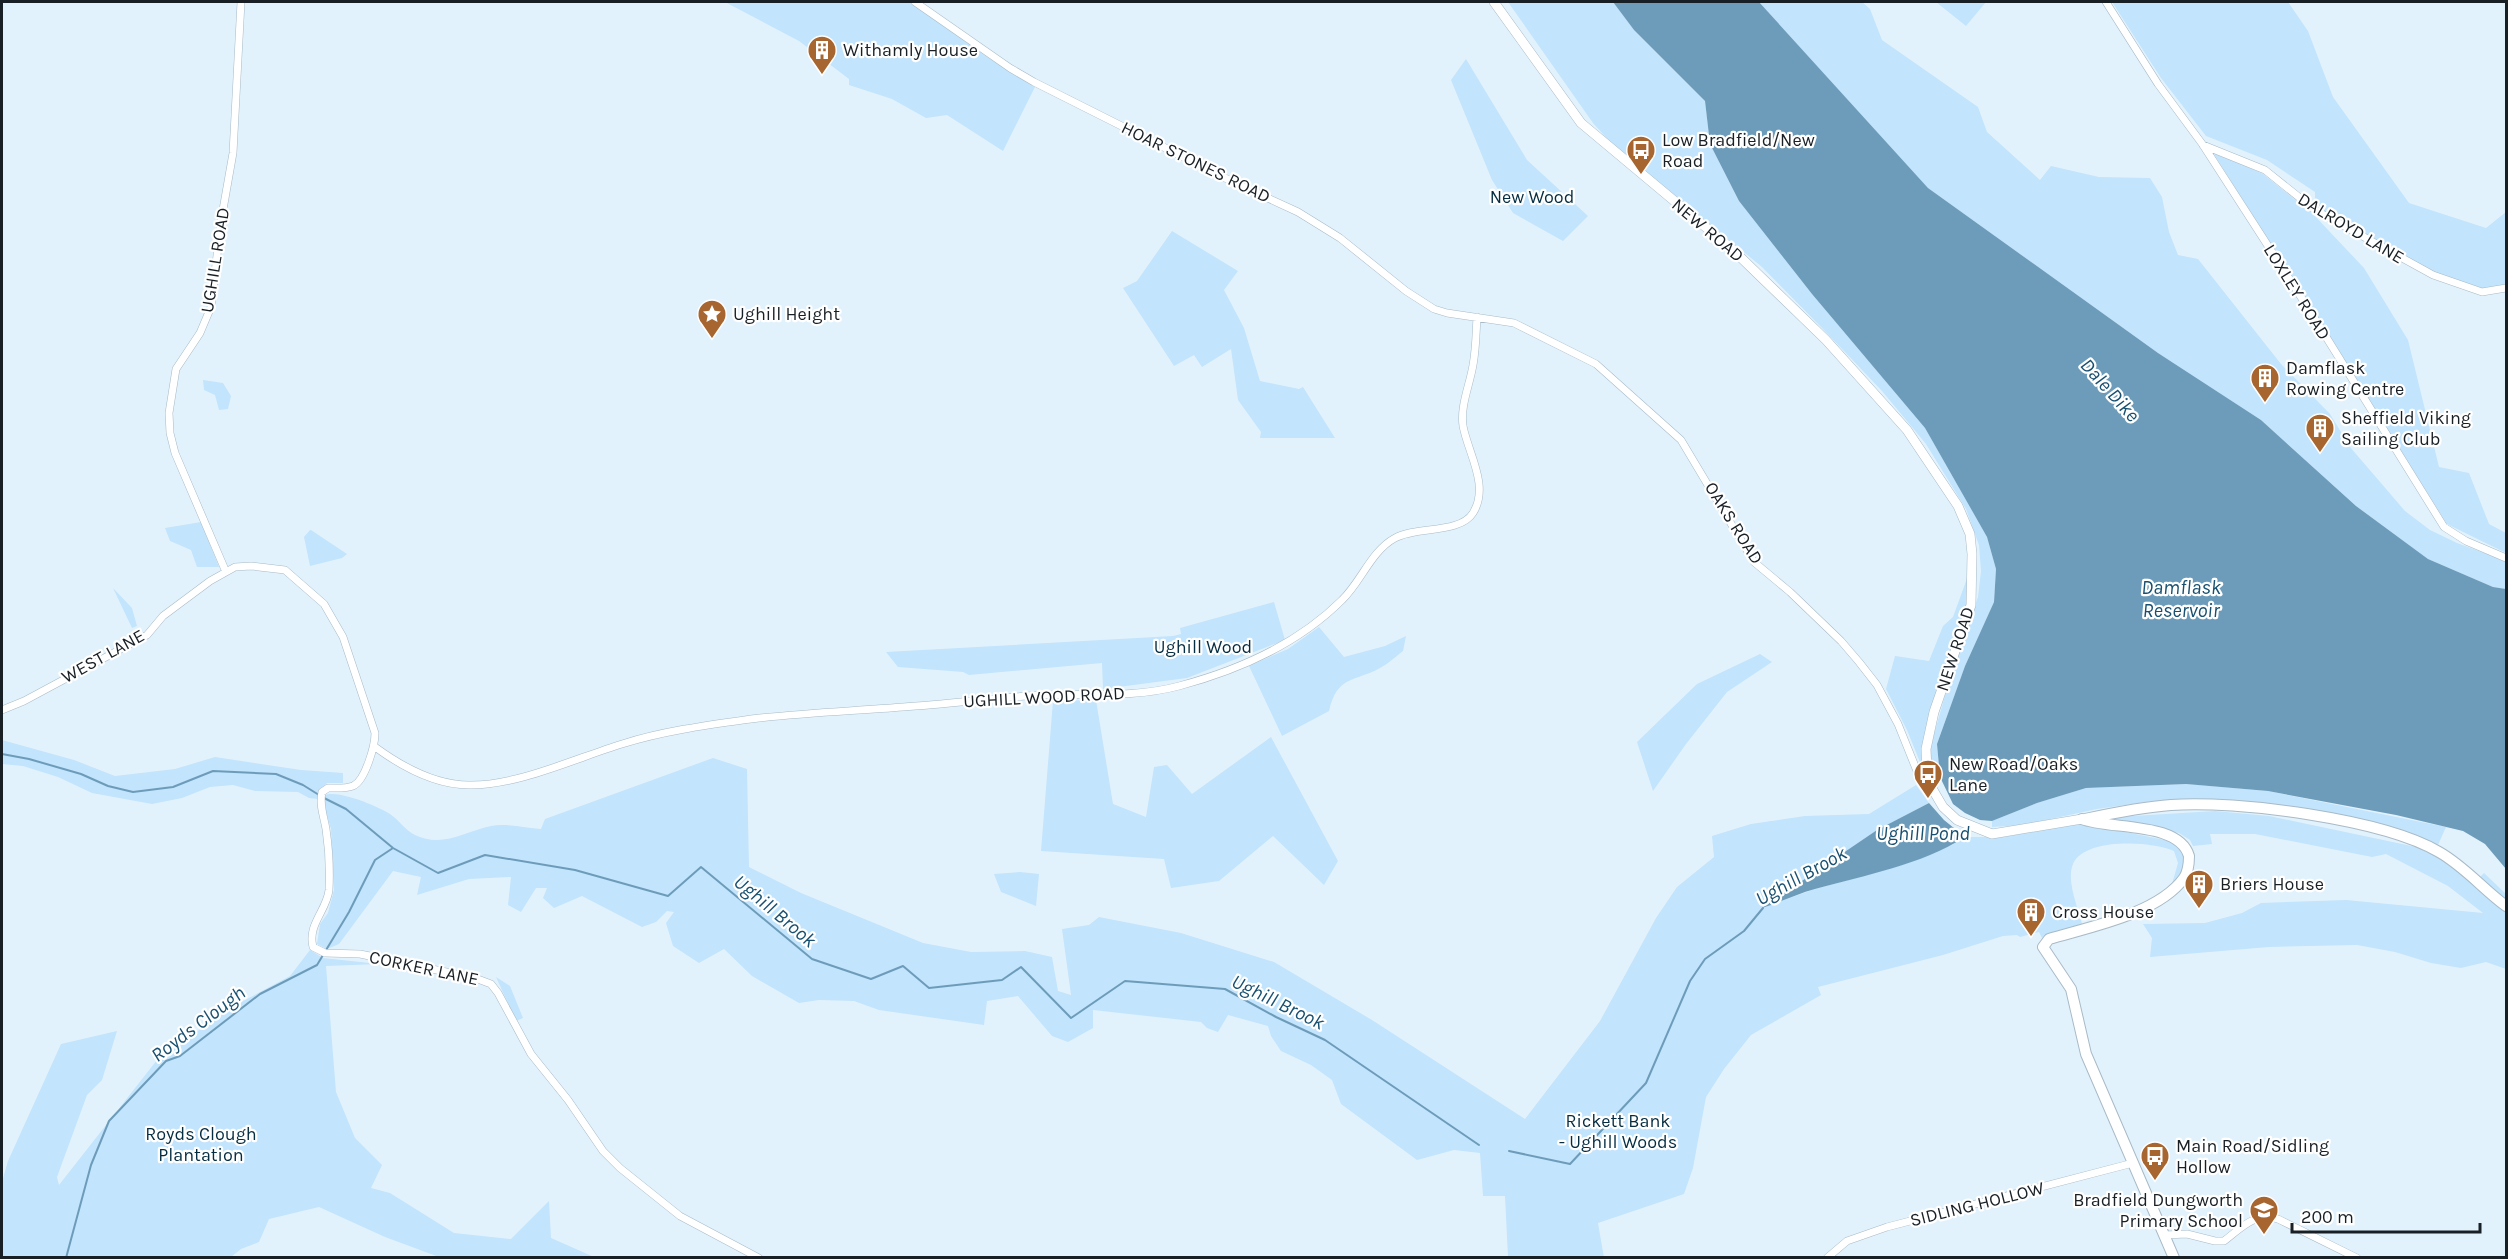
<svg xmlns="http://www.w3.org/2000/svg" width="2508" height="1259" font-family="Karla,sans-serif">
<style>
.green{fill:#c2e4fc}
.water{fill:#6d9cba}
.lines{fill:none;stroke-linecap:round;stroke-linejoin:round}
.stream{stroke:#6d9cba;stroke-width:2}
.minor-casing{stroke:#a8bac7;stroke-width:8}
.tertiary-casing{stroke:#a8bac7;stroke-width:10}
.secondary-casing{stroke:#a8bac7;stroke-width:12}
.minor{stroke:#fff;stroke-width:7}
.tertiary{stroke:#fff;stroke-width:9}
.secondary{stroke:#fff;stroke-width:10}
.labels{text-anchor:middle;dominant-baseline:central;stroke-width:4.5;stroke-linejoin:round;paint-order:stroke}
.poi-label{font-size:18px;fill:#192025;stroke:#fff;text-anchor:start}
.street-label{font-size:18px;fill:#192025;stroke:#fff}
.park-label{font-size:18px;fill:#042d42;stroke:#fff}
.water-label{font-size:20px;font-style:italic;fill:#175070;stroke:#fff}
</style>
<rect width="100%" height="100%" fill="#e2f2fc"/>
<path class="green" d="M725,2H910L987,57L1035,87L1003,151L947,115L926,118L892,99L849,85V79L799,41Z
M1508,2H1613L1634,30L1705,101L1710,144L1739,201L1812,294L1925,428L1987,537L1996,569L1994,602L1965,666L1937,744L1940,777L1932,771L1930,748L1955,661L1978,597L1981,571L1979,545L1966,509L1926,444L1882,391L1823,329L1762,267L1612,144L1593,123Z
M1759,2H1862L1870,9L1882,40L1978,107L1987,132L2040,180L2051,166L2099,177L2150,178L2162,197L2169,232L2178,255L2198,259L2281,364L2330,414L2350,447L2405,511L2430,530L2457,543L2506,561V589L2493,587L2428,559L2356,506L2261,420L2158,353L1928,188Z
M1936,2H1986L1966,26Z
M2112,2H2288L2308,31L2333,97L2409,203L2486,228L2506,212V288L2482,292L2433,275L2315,210V192L2267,160L2206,136L2161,78Z
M1466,59L1527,160L1588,216L1563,241L1513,213L1492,180L1451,80Z
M2212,151L2263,174L2313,214L2364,268L2408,340L2439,467L2469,473L2489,524L2506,533V553L2447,524Z
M1172,231L1238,271L1224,290L1244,328L1260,381L1299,389L1303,387L1335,438H1260L1261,432L1238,400L1231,349L1202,367L1194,355L1174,366L1123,288L1137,281Z
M203,380L223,383L231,396L228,409L219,410L215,395L204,390Z
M201,522L219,567H197L191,550L170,541L165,528Z
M310,530H311L347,554L342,558L310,566L304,537Z
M1969,573L1967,602L1921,749L1922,767L1907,730L1886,689L1895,656L1929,661L1943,626L1953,617Z
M113,588L132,608L137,626L132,628Z
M1274,602L1285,640L1187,678L1103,689L1102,663L969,675L963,672L898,667L886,652L1173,636L1181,634L1180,628Z
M1319,627L1344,657L1385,646L1406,636L1403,651C1395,657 1388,664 1380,668C1355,682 1337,675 1329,711L1282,736L1249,666L1288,649Z
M1760,654L1772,662L1727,692L1686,744L1653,791L1637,742L1697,684Z
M1096,700L1113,804L1146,817L1154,767L1167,765L1192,794L1271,737L1338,861L1324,885L1273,836L1219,881L1171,888L1164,859L1041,851L1053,701Z
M2,740L74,760L115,776L175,769L215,757L301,770L343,773V783H327L320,791L318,799L309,798L298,792L255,791L233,785L210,787L182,798L152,804L92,793L58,777L23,766L2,764Z
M713,758L747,769L749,867L801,893L923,943L971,952L1025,951L1052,957L1058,991L1071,995L1062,929L1089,925L1099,917L1181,933L1274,962L1372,1020L1525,1119L1600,1021L1656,918L1677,887L1714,857L1712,836L1751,824L1805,816L1869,814L1916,785L1929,803L1877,830L1765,907L1812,890L1902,865L1952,845L1965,837H2003L2081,823L2170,841C2191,854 2187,867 2172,884L2178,863L2174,851C2153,841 2084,837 2073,864C2066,881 2078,907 2082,924L2042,938L2039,932L2020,937L2017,935L2003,936L1943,955L1818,987L1821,995L1751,1035L1724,1069L1706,1097L1693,1168L1684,1194L1598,1223L1604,1258L1508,1257L1505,1196H1483L1480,1153L1454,1150L1417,1160L1341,1104L1332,1080L1311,1065L1281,1051L1271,1036L1268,1026L1228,1015L1218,1032L1207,1028L1201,1022L1093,1010V1028L1068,1042L1052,1036L1018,996L987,1001L984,1025L879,1010L854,1001L819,1000L799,1003L752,976L724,949L699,963L673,946L666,923L674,912L667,911L656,922L642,927L582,896L554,908L543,898L547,888H536L521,912L508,905L511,877L469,879L417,895L421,877L393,871L339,944L327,949L317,944L320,924L328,913L334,890L331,829L323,802L325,795C339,790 377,806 390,814C399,820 405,830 415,835C442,848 464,832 491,826C506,823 526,828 541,829L545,819Z
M2186,784L2268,791L2446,827L2438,845L2413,835L2193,799L2146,802L2097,809L2023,825L1992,827V821L2037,803L2086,788Z
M2215,811L2269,816L2421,848L2433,852L2474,883L2484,873L2505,893L2506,892V969L2486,962L2461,968L2431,963L2395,952L2357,945L2269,947L2150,957L2152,938L2143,924L2205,923L2242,913L2261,903L2346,900L2483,913L2448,886L2386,854L2372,857L2255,834H2210L2212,844L2193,846L2190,840L2179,833L2100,818Z
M1020,872L1039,874L1036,906L1001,892L994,874Z
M310,950L323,958L379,964L326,966L336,1092L355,1138L382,1165L371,1188L390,1193L454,1233L511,1239L549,1201L551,1238L594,1257H439L385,1237L319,1207L269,1219L259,1242L241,1249L231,1257H2V1182L8,1161L61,1044L117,1031L102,1080L87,1095L57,1177L59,1185L157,1060L230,1008L290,976Z
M496,977L510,986L523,1018L516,1021Z"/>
<path class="water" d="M1613,2H1759L1928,188L2158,353L2261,420L2356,506L2428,559L2493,587L2506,589V869L2485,844L2463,831L2396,815L2268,791L2186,784L2086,788L2037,803L1992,821L1980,820L1965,813L1953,804L1940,777L1937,744L1965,666L1994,602L1996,569L1987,537L1925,428L1812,294L1739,201L1710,144L1705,101L1634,30Z
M1929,803L1944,820L1965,837C1921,865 1865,875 1815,889C1797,894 1780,902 1762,908L1877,830Z"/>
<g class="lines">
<path class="stream" d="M2,754L29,759L81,774L108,786L133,792L173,787L213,771L276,774L303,785L319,795
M324,798L346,809L393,848L438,873L485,855L575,870L668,896L701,867L812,959L871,979L903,966L929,988L1002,980L1021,967L1071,1018L1125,981L1225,989L1276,1017L1325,1040L1479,1145
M1509,1151L1570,1164L1646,1083L1690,981L1705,959L1744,931L1763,908
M66,1258L91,1165L109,1121L166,1061L180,1056L260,994L317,965L349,912L375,860L393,848"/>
<g class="minor-casing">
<path id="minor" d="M915,2L1010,68L1034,82L1233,182L1298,212L1340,238L1406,291L1434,309L1447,313L1514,323L1596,364L1681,440L1754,562L1790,592L1841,641L1859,662L1877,685L1898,724L1921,781L1925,789L1934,792
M2106,2L2158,84L2203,145L2310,311L2444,527L2466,541L2506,558
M2203,145L2265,170L2315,210L2433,275L2482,292L2506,288
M226,572L175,453L170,433L169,413L176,369L200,333L211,307L221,221L233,153L241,2
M2,710L24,701L147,635L163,616L210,581L235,567L251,566L285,570L324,604L343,637L375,733C375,746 365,781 353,786C345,789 336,788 328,788L322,792C319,805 324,817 326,829C329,849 330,869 329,890C327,910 307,925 313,947L325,953L360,954L475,978L491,984L498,993L531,1054L568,1100L603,1151L620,1168L680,1216L759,1258
M375,747C401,766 435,785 469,785C517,786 576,758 622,744C663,731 708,725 751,719C801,713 853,711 903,707C949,704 995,698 1041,695C1086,693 1135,698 1179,686C1239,670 1297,645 1342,600C1361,582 1371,551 1395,538C1416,526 1460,534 1473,513C1490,486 1468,453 1463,426C1460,406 1470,384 1473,365C1476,349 1476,333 1477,317
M2165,1235L2187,1234L2215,1241H2224C2241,1228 2256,1211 2278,1219L2357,1258
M1827,1258L1847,1241L1887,1227L2133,1163"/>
</g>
<g class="tertiary-casing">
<path id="tertiary" d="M1494,2L1581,123L1733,250L1826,340L1907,430L1958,506L1970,534L1972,554L1971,605L1934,712L1926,749L1927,769L1933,790L1943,807L1957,820L1992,834L2082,819"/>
</g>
<g class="secondary-casing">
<path id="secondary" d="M2082,819C2110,830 2179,821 2189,856C2189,864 2188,872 2184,878C2158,914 2089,927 2049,939L2043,947L2071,989L2086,1054L2174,1258
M2085,819C2113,813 2142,807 2171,805C2236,800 2383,819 2439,852C2464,866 2483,889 2506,906"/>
</g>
<use href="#minor" class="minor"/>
<use href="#tertiary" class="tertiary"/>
<use href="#secondary" class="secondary"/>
</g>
<defs>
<g id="building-pin" transform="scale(1.5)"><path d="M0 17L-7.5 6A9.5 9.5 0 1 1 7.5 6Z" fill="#a76630" stroke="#fff"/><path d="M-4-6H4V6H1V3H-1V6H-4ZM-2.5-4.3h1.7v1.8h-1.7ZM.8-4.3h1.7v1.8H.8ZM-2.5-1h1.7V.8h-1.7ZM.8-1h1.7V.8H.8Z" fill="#fff"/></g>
<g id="bus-pin" transform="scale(1.5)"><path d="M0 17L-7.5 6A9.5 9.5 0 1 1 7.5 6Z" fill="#a76630" stroke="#fff"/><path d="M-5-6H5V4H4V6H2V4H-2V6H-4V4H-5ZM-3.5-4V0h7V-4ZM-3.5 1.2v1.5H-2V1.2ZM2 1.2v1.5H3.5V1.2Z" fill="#fff"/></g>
<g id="sight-pin" transform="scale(1.5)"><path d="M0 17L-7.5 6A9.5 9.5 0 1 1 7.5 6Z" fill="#a76630" stroke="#fff"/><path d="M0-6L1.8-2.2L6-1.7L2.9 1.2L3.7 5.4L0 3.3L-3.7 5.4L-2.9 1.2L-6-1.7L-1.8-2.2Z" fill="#fff"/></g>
<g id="school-pin" transform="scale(1.5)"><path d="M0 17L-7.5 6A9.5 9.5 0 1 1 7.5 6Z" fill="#a76630" stroke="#fff"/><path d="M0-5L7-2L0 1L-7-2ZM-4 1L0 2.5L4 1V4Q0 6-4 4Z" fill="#fff"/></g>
</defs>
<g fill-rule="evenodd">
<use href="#building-pin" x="822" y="50"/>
<use href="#bus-pin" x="1641" y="150"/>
<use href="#sight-pin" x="712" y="314"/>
<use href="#building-pin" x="2265" y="378"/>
<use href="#building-pin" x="2320" y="428"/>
<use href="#bus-pin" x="1928" y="774"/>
<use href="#building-pin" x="2199" y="884"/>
<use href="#building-pin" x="2031" y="912"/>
<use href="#bus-pin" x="2155" y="1156"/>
<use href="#school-pin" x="2264" y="1210"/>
</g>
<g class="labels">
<g class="poi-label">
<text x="843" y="50">Withamly House</text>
<text x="1662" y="140">Low Bradfield/New<tspan x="1662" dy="21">Road</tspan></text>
<text x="733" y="314">Ughill Height</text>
<text x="2286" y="368">Damflask<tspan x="2286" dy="21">Rowing Centre</tspan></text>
<text x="2341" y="418">Sheffield Viking<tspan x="2341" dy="21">Sailing Club</tspan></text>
<text x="1949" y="764">New Road/Oaks<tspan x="1949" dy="21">Lane</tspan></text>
<text x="2220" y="884">Briers House</text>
<text x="2052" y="912">Cross House</text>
<text x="2176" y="1146">Main Road/Sidling<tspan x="2176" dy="21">Hollow</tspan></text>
<text x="2243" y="1200" text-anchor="end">Bradfield Dungworth<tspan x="2243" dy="21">Primary School</tspan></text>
</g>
<g class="street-label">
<text transform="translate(1196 162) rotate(26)">HOAR STONES ROAD</text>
<text transform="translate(2351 228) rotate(31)">DALROYD LANE</text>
<text transform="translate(1708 230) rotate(40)">NEW ROAD</text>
<text transform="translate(215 260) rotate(-81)">UGHILL ROAD</text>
<text transform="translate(2297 292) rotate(58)">LOXLEY ROAD</text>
<text transform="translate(1734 523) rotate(58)">OAKS ROAD</text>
<text transform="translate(1955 649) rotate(-72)">NEW ROAD</text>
<text transform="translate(103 656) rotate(-29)">WEST LANE</text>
<text transform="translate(1044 697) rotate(-3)">UGHILL WOOD ROAD</text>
<text transform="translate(424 968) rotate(12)">CORKER LANE</text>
<text transform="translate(1977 1204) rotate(-14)">SIDLING HOLLOW</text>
</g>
<g class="park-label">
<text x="1532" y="197">New Wood</text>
<text x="1203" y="647">Ughill Wood</text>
<text x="1618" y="1121">Rickett Bank<tspan x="1618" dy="21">- Ughill Woods</tspan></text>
<text x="201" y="1134">Royds Clough<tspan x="201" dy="21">Plantation</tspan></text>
</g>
<g class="water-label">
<text transform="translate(2110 390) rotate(48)">Dale Dike</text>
<text x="2181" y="587">Damflask<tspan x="2181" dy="23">Reservoir</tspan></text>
<text x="1923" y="833">Ughill Pond</text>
<text transform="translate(1801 876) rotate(-29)">Ughill Brook</text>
<text transform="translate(775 911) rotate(40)">Ughill Brook</text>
<text transform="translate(1278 1002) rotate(26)">Ughill Brook</text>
<text transform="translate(198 1024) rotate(-37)">Royds Clough</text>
</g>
</g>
<rect width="2508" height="1259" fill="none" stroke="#192025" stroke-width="6"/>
<path d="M2292 1223v9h188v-9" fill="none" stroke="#192025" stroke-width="3"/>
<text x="2301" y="1223" font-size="18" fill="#192025" stroke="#ffffff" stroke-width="4.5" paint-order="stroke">200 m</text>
</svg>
